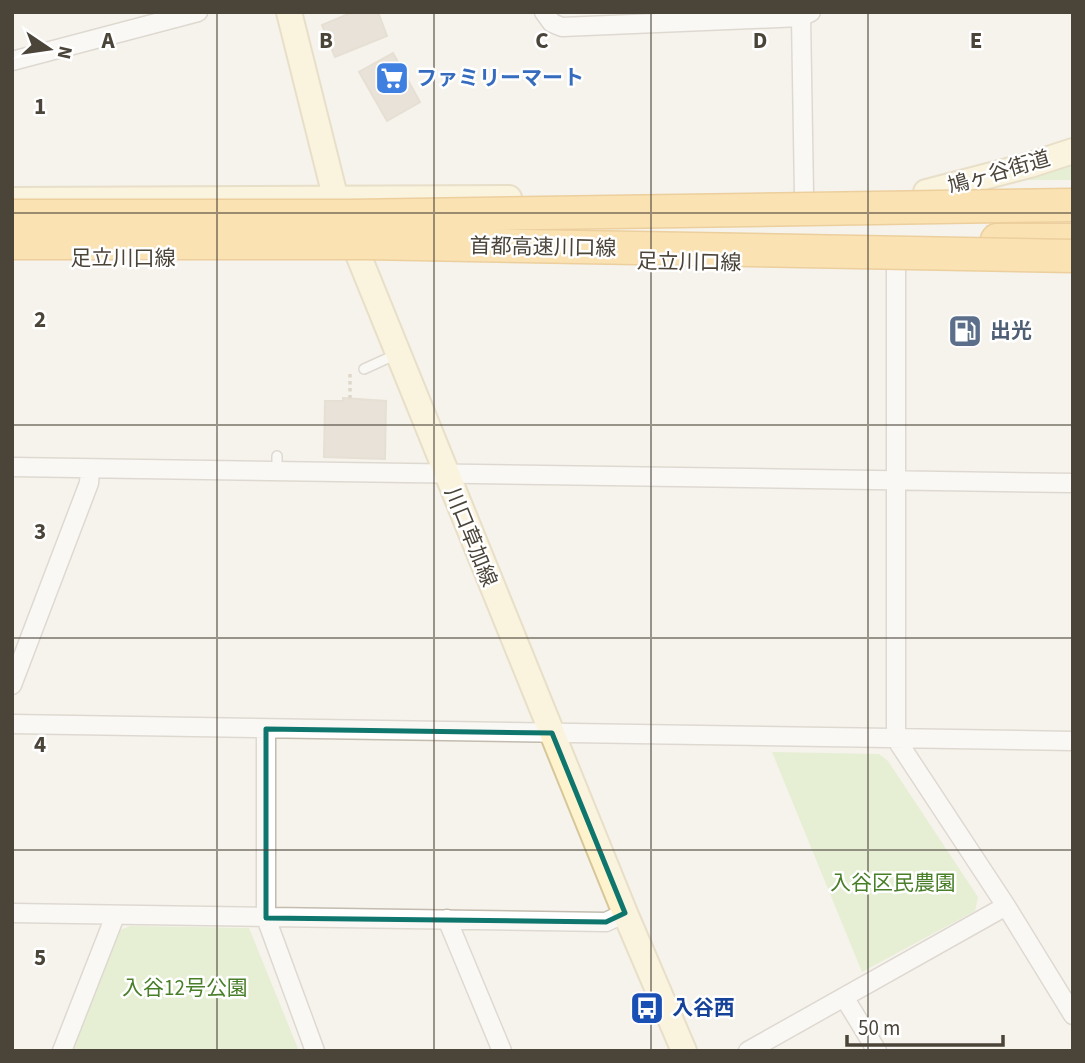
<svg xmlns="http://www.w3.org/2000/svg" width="1085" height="1063" font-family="'Source Sans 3','Noto Sans JP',sans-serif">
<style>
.green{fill:#d2eab5}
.building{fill:#d8cfc1;stroke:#d3c7b4;stroke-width:2}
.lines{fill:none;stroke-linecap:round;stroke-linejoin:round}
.lane-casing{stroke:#c2bbae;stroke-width:12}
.street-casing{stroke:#c2bbae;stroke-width:21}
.secondary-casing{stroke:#d6c79b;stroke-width:28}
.highway-casing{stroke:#e0a43c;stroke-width:35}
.path{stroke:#c4b79f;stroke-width:3.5;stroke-dasharray:3.5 3.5;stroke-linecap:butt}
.lane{stroke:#fff;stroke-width:9}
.street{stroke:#fff;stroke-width:18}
.secondary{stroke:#fff3cd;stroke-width:24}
.highway{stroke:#ffcf6e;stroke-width:32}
.highway-bridge-casing{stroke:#e0a43c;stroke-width:35;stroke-linecap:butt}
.highway-bridge{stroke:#ffcf6e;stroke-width:32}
.marked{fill:none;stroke:#0f766e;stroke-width:5;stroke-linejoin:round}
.grid{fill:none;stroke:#4b4439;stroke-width:2;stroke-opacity:0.55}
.labels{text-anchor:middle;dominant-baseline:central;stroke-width:5;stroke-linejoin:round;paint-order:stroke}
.shop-label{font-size:21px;font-weight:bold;fill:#366cbe;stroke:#fff;text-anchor:start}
.street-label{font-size:21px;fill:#4b4439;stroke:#fff}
.service-label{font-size:21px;font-weight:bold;fill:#4e5e75;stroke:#fff;text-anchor:start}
.park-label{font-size:21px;fill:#4a7f2a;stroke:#fff}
.transit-label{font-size:21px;font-weight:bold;fill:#164399;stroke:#fff;text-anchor:start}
.grid-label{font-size:23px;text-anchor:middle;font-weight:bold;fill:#4b4439;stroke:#fff;stroke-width:5;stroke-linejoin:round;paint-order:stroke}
</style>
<rect width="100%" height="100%" fill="#f6f3ec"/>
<path class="green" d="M1073,160V180H1027L1025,178Z
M772,752L879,754L888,761L978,897L975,911L862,972Z
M130,926L249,928L299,1051H72L118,931Z"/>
<path class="building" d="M353,12H378L387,36L335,57L322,25Z
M393,53L420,102L387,121L359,72Z
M343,398L386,401L385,459L324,457L325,401H343Z"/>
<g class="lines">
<g class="lane-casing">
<path id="lane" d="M364,369L397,354
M277,471V456"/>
</g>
<g class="street-casing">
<path id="street" d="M544,12L552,23L562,27L801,17L811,12
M799,12L801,17L804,194
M12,61L198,12
M896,265V739L1006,906L1073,1015
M12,467L1073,483
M12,685L89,483L90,469
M12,724L1073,741
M266,729V918L315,1051
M12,913L606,922L625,913
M447,919L502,1051
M844,997L877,1051
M62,1051L115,916
M748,1051L1006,906"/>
</g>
<g class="secondary-casing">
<path id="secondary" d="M289,12L336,200L625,913L684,1051
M926,192L1030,165L1073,151
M12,200L509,198"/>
</g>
<g class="highway-casing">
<path id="highway" d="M997,240H1073"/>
</g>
<path class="path" d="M350,374V398"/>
<use href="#lane" class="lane"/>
<use href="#street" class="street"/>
<use href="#secondary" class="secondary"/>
<use href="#highway" class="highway"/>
<g class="highway-bridge-casing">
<path id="highway-bridge" d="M12,216H351L1073,205
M12,243H365L1073,256"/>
</g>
<use href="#highway-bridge" class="highway-bridge"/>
</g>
<path d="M0 0H1085V1063H0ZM266,729L552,733L625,913L606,922L266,918Z" fill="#f6f3ec" fill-opacity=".55" fill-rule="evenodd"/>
<path class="marked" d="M266,729L552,733L625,913L606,922L266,918Z"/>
<path class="grid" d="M217,12V1051M434,12V1051M651,12V1051M868,12V1051M12,213H1073M12,425H1073M12,638H1073M12,850H1073"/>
<defs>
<g id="supermarket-square" transform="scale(1.75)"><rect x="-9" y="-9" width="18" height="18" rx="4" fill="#3f7fe0" stroke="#fff"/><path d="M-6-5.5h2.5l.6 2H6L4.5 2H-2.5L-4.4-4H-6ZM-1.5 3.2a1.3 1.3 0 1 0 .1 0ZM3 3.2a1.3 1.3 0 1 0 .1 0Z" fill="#fff"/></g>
<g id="fuel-square" transform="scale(1.75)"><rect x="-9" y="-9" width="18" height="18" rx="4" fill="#5c6f8a" stroke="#fff"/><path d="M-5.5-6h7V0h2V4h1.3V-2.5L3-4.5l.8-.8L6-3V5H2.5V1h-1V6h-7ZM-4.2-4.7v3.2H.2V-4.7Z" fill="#fff"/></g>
<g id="bus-square" transform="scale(1.75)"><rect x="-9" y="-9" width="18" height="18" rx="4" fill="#1a4fb4" stroke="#fff"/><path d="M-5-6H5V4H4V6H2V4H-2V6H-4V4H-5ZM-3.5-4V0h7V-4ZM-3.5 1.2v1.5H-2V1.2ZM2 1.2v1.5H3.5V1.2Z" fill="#fff"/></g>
</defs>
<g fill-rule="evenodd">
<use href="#supermarket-square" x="392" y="78"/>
<use href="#fuel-square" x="965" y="331"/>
<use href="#bus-square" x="647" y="1008"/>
</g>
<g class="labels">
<g class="shop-label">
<text x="416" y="78">ファミリーマート</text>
</g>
<g class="street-label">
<text transform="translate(999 172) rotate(-16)">鳩ヶ谷街道</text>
<text transform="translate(543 247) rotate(1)">首都高速川口線</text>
<text x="123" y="258">足立川口線</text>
<text transform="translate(689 262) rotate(1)">足立川口線</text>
<text transform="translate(471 537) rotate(68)">川口草加線</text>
</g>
<g class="service-label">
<text x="990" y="331">出光</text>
</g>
<g class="park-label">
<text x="893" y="883">入谷区民農園</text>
<text x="185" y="988">入谷12号公園</text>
</g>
<g class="transit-label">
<text x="672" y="1008">入谷西</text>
</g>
</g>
<g class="grid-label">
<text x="108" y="48">A</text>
<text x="326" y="48">B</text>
<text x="542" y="48">C</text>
<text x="760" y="48">D</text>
<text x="976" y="48">E</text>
<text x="40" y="114">1</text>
<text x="40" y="327">2</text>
<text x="40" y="539">3</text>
<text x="40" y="752">4</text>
<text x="40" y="965">5</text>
</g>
<rect width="1085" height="1063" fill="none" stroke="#4b4439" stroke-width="28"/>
<g transform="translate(49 49) rotate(103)" stroke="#ffffff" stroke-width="5" paint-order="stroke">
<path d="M0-5L12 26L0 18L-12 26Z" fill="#4b4439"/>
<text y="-10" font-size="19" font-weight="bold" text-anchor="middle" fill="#4b4439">N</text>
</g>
<path d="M847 1035v10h156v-10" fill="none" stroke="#4b4439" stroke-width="3.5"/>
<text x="858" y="1035" font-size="21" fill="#4b4439" stroke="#ffffff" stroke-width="5" paint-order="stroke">50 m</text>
</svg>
